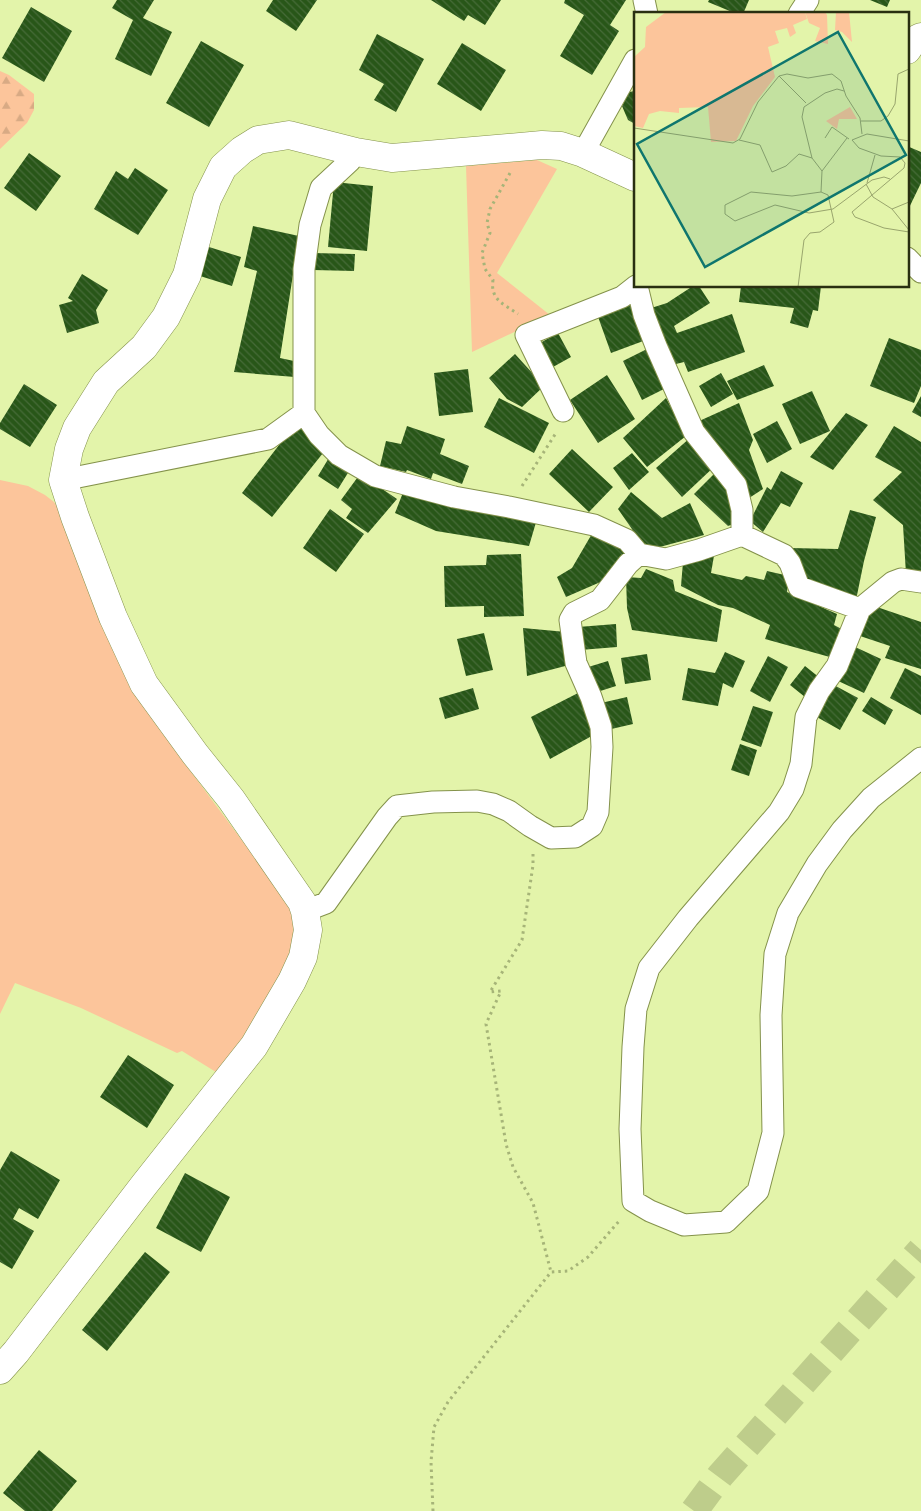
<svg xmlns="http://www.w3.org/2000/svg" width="921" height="1511" font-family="'Asap Condensed',sans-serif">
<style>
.green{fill:#fcc59b}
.forest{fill:url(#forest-firs)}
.building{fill:url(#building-back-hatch)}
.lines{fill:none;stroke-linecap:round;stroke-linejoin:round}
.motorway-tunnel{stroke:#becd8b;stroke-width:28;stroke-dasharray:28 14;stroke-linecap:butt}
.minor-casing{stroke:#84924b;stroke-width:23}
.tertiary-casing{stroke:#84924b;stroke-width:29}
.path{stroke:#a6b478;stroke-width:3;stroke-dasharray:2.5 4;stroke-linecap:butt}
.minor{stroke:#fff;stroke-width:21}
.tertiary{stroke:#fff;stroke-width:28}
.inset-road{fill:none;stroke:#99a56d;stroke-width:1}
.view{fill:#0f766e;fill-opacity:0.15;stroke:#0f766e;stroke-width:2.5}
.inset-edge{fill:none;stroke:#292f11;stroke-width:2.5}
</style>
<defs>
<pattern id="forest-firs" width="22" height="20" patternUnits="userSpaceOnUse" patternTransform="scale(1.25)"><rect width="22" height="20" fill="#fcc59b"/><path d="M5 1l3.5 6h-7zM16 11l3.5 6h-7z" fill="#d8aa84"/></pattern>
<pattern id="building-back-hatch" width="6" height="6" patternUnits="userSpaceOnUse" patternTransform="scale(1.25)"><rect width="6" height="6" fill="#285618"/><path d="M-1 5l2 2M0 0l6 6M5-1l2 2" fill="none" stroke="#466b38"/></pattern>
</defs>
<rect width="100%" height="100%" fill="#e3f4aa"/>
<path class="green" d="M537,160L557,169L497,273L550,315L472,352L466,166Z
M0,480L28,486L45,495L54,502L66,521L106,631L154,722L290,905L298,931L288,966L224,1077L182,1051L177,1053L81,1008L15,983L0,1014Z"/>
<path class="forest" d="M0,71L9,75L34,94V110L27,123L0,149Z"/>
<path class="building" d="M117,0H154L143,18L172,32L151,76L115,59L133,20L112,8Z
M273,0H317L296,31L266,11Z
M431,0H501L485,25L468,15L464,21Z
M565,0H626L610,25L619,31L592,75L560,56L584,15L564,3Z
M709,0H749L743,14H737L708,2Z
M870,0H890L887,7Z
M31,7L72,31L44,82L2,58Z
M377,34L424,59L396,112L374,100L384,84L359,70Z
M201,41L244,65L209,127L166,103Z
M462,43L506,70L481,111L437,84Z
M635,91V124L628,120L622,106L629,92Z
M907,146L921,152V183L907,212Z
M29,153L61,176L36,211L4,188Z
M135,168L168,190L138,235L94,209L116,171L128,179Z
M334,182L373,186L367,251L328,247Z
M253,226L299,236L280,358L294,361L295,377L234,372L257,271L244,267Z
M209,247L241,257L232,286L200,276Z
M313,253L355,254L354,271L313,270Z
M82,274L108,290L96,310L99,323L67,333L59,305L73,301L68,298Z
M693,286H699L710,303L674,326L677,333L732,314L745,352L688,372L684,362L672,365L648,309L667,303Z
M741,286H821L818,311L813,310L808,328L790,323L794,308L739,302Z
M631,301L646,340L611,353L597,314Z
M558,333L571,357L553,367L540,343Z
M889,338L921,350V386L914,403L870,386Z
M649,348L668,387L642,400L623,361Z
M515,354L544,386L522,407L507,399L489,378Z
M764,365L774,386L737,400L727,381Z
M468,369L473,412L439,416L434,373Z
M721,373L733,394L711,407L699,386Z
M607,375L635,419L598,443L570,400Z
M24,384L57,405L30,447L0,429V423Z
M812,391L830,431L800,444L782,404Z
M921,396V417L912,412Z
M499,398L549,423L534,453L484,427Z
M666,398L686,436L647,467L623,438Z
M739,403L753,440L749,450L763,489L746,500L697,422Z
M846,413L868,425L833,470L810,457Z
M777,421L792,449L767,463L753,434Z
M296,423L327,448L272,517L242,493Z
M407,426L445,439L440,454L469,466L462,484L433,473L431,479L407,470L406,472L380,466L386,441L401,444Z
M894,426L921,442V573L906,574L903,525L873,500L902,472L875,457Z
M691,437L716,465L682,497L656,468Z
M572,449L613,487L589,512L549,474Z
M632,453L649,472L629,490L613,468Z
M330,456L351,468L338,489L318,476Z
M718,470L735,493L739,522L728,526L694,494Z
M781,471L803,483L790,507L781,503L763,532L750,521L767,487L771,490Z
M360,474L397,499L368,533L346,518L352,509L341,500Z
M404,490L537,519L529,546L436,531L395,513Z
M631,492L662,518L690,503L704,535L656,548L641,542L618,509Z
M330,509L364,534L336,572L303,548Z
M850,510L876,517L864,561L856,600L808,588L790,548L838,549Z
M593,532L627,548L612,577L566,597L557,577L572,568Z
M715,550L711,573L742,580L746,576L764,580L767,571L789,576L787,592L837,614L834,625L849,633L837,659L765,639L770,625L733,608L718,605L681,586L683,562Z
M521,554L524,616L484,617V606L445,607L444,566L486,565L487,555Z
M646,569L673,580L675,591L722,610L717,642L632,630L627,608L626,577L641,578Z
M871,605L921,622V669L885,658L890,646L860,636Z
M616,624L617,647L580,650L578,627Z
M523,628L566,632L569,665L527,676Z
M484,633L493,670L466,676L457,639Z
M853,646L881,659L864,693L836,680Z
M725,652L745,661L733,688L723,683L718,706L682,700L688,668L715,673Z
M647,654L651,680L625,684L621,658Z
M768,656L788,667L770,702L750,691Z
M608,661L616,686L594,693L585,668Z
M805,666L820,678L805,697L790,685Z
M905,668L921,676V715L890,698Z
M832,684L858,698L840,730L815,716Z
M473,688L479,709L445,719L439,698Z
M582,691L599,732L550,759L531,717Z
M627,697L633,724L607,730L601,703Z
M871,697L893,710L885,725L862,711Z
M753,706L773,712L761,747L741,740Z
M740,744L757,750L749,776L731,770Z
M128,1055L174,1085L147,1128L100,1097Z
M11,1151L60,1180L38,1219L19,1208L13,1219L34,1231L12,1269L0,1262V1170Z
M185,1173L230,1197L201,1252L156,1228Z
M145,1252L170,1272L107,1351L82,1330Z
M39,1450L77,1481L52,1511H25L3,1493Z"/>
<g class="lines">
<path class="motorway-tunnel" d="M694,1511L720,1476L921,1250"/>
<g class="minor-casing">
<path id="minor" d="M644,0L647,14
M799,14L808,0
M356,152L350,161L321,188L310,225L304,269V413L319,435L339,455L375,476L454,497L509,507L594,525L627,540L639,554
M583,153L635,60
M907,258L921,272
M637,286L644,315L656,346L694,432L736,485L742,510V535
M563,411L526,335L622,297L636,286
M63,480L268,439L304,413
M860,609L837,666L819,691L806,717L801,764L793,789L779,812L688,918L649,968L636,1009L633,1047L630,1129L633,1201L650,1211L684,1225L726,1222L758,1191L773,1133L771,1015L775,954L788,913L817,864L842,830L871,798L921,758
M305,911L326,903L387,817L397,806L433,802L477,801L493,804L509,811L530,826L551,838L575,837L592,826L598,812L602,747L601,727L591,697L576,663L570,620L574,613L600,600L628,564L639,554L666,559L699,550L742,535L784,555L790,563L799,587L860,609L893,582L901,579L921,582"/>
</g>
<g class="tertiary-casing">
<path id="tertiary" d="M907,50L913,41L921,37
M0,1370L16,1352L144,1185L254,1046L292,981L303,957L308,930L305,911L302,902L231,799L195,754L144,684L113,617L75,517L63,480L69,449L77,428L106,382L144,347L166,317L187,275L207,199L223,167L242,150L258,140L289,135L356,152L392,158L542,145L561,146L583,153L635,177"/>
</g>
<path class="path" d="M510,173L490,209L487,223L490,233L482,253L485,269L493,280C490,300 504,304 518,314
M522,486L556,433
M533,854V865L522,940L490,992L501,991L486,1024L506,1144L513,1167L533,1203L551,1272
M433,1511L431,1462L434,1427L448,1402L551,1272L568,1271L588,1257L620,1220"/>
<use href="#minor" class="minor"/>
<use href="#tertiary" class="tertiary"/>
</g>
<g transform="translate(634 12)">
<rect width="275" height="275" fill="#e3f4aa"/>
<path d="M32,0H171L173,7L159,13L162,21L156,25L153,16L141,19L145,31L134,35L141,65L119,94L102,129L77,130L74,95L45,96V101L26,99L15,102L9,116L0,114V45L11,35L12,15ZM216,95L223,107H205L203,117L192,109Z" fill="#fcc59b"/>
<path d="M171,0H191L193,3L194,32L181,29L186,16L175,11ZM202,0H215L218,30L208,20L201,18Z" fill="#fcc59b"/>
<path class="inset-road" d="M145,64L172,91M227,109H247L254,104L261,92L264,62L275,57M0,116L99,131L106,127L124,90L145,64L153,62L174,66L198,62L207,69L212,84L226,106L228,122M191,126L198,115L215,127M105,128L126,133L138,160L152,154L165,142L178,146L188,159L187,180L194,183L200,210L186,220L176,221L170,228L164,275M275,129L233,122L218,128L225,136L247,144L266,145L271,151L270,156L218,200L221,205L250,216L275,220M178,146L168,105L170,95L191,81L203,77L210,79M188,159L213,126M233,171L241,143M232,172L239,185L258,197L275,218M187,180L158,184L117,180L91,193V202L101,209L141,193L175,201L199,197L238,168L250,165L256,167M258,197L275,190"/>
<path class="view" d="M204,20L272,143L71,255L3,132Z"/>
<rect width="275" height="275" class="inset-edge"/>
</g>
</svg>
